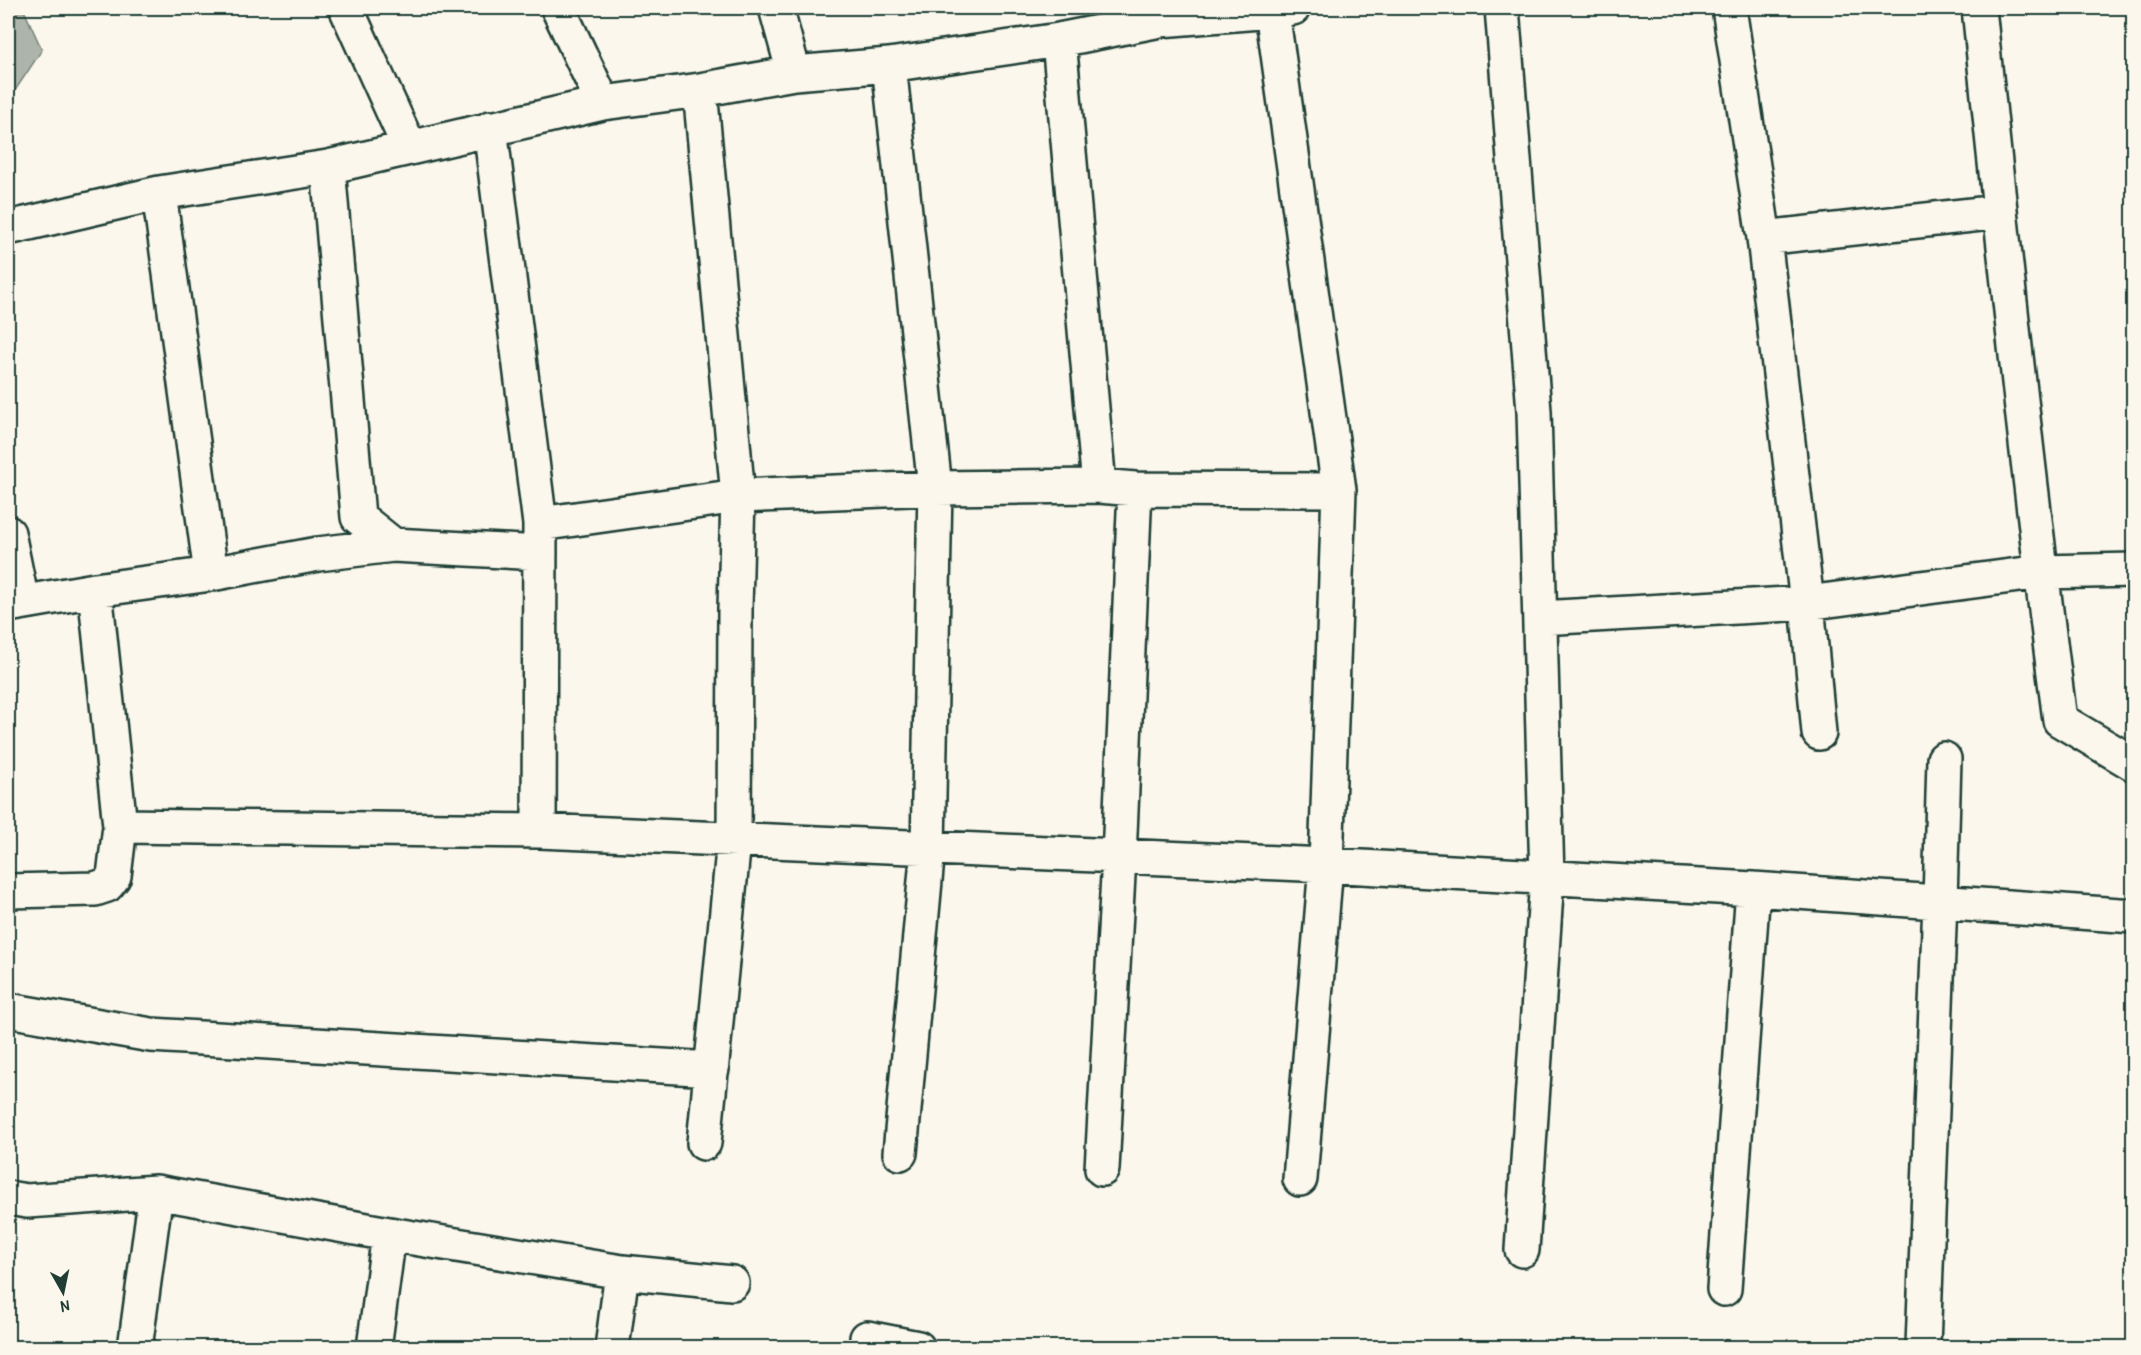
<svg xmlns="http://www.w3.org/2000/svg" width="2141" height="1355" font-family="'Patrick Hand',sans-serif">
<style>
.water{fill:#adb4aa;stroke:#74847b;stroke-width:1.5}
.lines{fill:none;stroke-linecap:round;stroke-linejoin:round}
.minor-casing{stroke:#1f3d34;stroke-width:38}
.minor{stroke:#fbf7ec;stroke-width:33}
</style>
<rect width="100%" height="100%" fill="#fbf7ec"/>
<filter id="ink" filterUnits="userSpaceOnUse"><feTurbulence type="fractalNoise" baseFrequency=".0167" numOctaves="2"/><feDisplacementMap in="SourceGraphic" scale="12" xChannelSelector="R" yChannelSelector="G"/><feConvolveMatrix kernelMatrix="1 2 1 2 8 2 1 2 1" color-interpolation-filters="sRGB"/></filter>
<g filter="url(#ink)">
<path class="water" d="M8,8H23L42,50L8,101Z"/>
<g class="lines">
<g class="minor-casing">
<path id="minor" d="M346,8L409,147
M558,8L603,103
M776,8L794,73
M1502,8L1534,411L1547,878L1522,1250
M1729,8L1764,238L1807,603L1819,733
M1979,8C2003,245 2029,483 2060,720L2134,764
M1272,11L1339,490L1326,865L1300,1179
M1059,40L1099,486
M889,65L935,488L928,848L900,1153
M700,90L738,496L735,609L734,840L704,1143
M490,128L540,524L539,831
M328,167L358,517L393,545L540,553
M159,193L211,574
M8,228L159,193L328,167L603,103L700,90L794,73L889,65L1059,40L1160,20L1272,11L1293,8
M1764,238L1999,212
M540,524L738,496L935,488L1099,486L1135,489L1339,490
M8,533L22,602
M8,605L95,590L211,574L318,554L393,545
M1540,618L1807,603L2041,572L2134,570
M120,826L539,831L1326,865L1753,889L2134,916
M8,891L95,889L107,885L114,876L120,826L95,590
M8,1010L151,1035L712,1069
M1102,1169L1119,857L1135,489
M8,1198L27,1201L156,1192L389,1234L622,1272L732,1283
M1724,1289L1753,889
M867,1338L918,1348
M1923,1346L1940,901L1944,759
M135,1348L156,1192
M374,1348L389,1234
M612,1348L622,1272"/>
</g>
<use href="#minor" class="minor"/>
</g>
</g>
<rect width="2141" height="1355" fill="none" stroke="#fbf7ec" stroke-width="30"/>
<rect x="15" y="15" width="2111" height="1325" fill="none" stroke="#1f3d34" stroke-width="2" filter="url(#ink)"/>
<g transform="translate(63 1292) rotate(171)" stroke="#fbf7ec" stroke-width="4.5" paint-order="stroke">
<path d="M0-4.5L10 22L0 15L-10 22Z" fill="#1f3d34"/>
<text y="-9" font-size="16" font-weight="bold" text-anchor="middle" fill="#1f3d34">N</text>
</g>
</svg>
